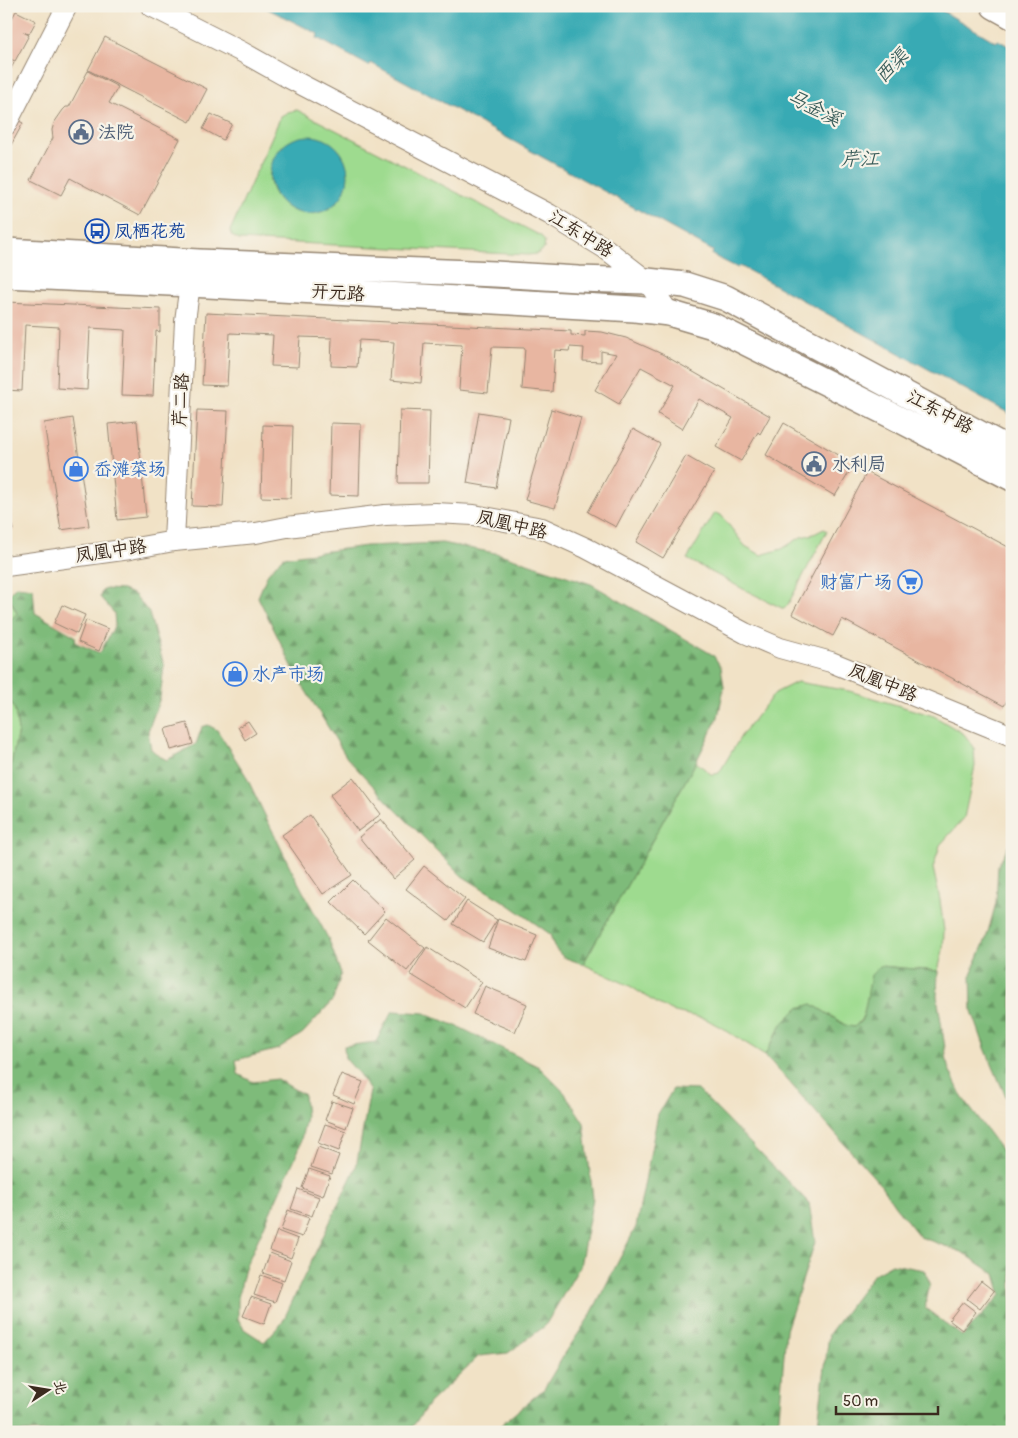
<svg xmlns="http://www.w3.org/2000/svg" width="1018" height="1438" font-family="Pangolin,'LXGW WenKai TC',sans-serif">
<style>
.green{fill:#9edb8f;stroke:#6c8256;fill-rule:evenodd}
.forest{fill:url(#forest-firs);stroke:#5c724c}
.water{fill:#39aab4;stroke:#3a6a69}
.building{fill:#e8b6a1}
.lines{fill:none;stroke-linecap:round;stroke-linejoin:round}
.minor-casing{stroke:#968672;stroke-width:22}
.major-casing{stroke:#968672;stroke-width:28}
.minor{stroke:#fff;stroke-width:20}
.major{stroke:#fff;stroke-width:25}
.labels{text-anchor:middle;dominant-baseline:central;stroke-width:4.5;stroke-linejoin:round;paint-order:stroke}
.service-label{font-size:18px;fill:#4e5e75;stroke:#f7f3e8;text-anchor:start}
.transit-label{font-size:18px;fill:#164399;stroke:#f7f3e8;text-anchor:start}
.street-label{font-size:18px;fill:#3b2a1e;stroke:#f7f3e8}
.shop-label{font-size:18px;fill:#366cbe;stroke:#f7f3e8;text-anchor:start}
.water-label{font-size:19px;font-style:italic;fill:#3a5d5a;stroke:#f7f3e8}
</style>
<defs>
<pattern id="forest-firs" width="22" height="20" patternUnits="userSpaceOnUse" patternTransform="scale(1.25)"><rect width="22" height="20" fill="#7ebb7a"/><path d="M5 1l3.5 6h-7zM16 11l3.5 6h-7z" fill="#689863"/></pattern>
</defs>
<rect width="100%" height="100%" fill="#f7f3e8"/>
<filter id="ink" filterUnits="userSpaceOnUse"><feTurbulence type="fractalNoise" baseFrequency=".02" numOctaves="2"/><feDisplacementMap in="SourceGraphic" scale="10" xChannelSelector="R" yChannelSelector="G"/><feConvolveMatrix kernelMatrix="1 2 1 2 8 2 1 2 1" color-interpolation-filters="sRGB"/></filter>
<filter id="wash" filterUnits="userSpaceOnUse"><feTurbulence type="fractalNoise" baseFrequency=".0096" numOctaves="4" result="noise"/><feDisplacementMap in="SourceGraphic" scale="20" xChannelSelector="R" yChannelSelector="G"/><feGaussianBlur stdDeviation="1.12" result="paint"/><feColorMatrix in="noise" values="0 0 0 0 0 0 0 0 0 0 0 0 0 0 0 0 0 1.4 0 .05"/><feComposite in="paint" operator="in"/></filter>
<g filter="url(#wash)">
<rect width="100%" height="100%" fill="#f1e2c6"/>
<path class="green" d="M297,110L541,236L545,242L544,249L537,254L528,255L239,240L232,236L230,231L281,116L288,112ZM332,144L341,153L346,164L296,212C266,196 262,172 282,146Z
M715,513L721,515L745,546L761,555L782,549L801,537L814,534L824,529L827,531L787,606L784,609L745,590L687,559Z
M6,593L17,613L6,624Z
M6,678L9,699L15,710L18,731L6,788Z
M797,682L849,691L934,716L964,734L974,747L975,766L964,818L940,845L933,868L940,900L944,931L943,950L938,971L880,966C876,976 872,986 868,996C864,1010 866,1017 854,1027L845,1025L812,1004L782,1024L765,1055L722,1028L706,1019L675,1012L656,1003L630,986L583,964L696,762L712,775L719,773L741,736L775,693Z"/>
<path class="forest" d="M442,543L500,554L591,584L713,655L721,667L724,687L718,717L696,762L583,964L563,957L554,947L550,934L508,904L462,876L392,806L347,758L298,678L258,597L268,573L283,557L366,546Z
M16,586L33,588L35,613L75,636L76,643L100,653L115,625L114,613L100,597L102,591L106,589L123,590L135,595L149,613L164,666L160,698L148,731L151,749L159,756L167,760L196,744L202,727L208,725L217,730L245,774L291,869L329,940L341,974L333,1000L303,1033L279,1049L236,1060L238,1074L253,1082L277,1079L304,1095L306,1117L299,1149L245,1268L238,1298V1319L244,1329L264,1342L282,1323L356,1167L370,1091L359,1074L345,1058L344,1046L376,1042L384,1026L393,1011L425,1013L461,1028L539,1067L564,1092L584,1123L593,1198L580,1266L545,1326L508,1353L479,1356L429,1403L409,1432H6V788L18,731L15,710L9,699L6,678V624L17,613L8,595Z
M1012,840V1111L985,1048L972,1011L971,974L986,939L996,903L998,865Z
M880,966L938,971L937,996L948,1067L962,1097L1012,1164V1432H817L829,1334L874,1274L892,1264L924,1270L930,1283L925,1308L962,1336L1001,1295L995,1274L962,1252L920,1237L895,1206L880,1184L765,1055L782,1024L798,1008L812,1004L845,1025L854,1027L861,1021L864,1014L871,975Z
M673,1089L698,1090L809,1203L815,1242L786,1330L779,1417L771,1432H496L502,1424L544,1389L564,1355L590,1316L636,1227L658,1114Z"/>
<path class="water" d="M262,6H934L996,42L998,40L1012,48V415L740,266L738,268L712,255L713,251L371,63L369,66L317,38L318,34Z
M270 175a39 39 0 1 1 78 0a39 39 0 1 1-78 0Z"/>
<g id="blocks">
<path class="building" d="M16,11L36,21L29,34L23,32L29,35L15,61L6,57V29Z
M105,37L207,89L190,122L88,70Z
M6,59L14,63L6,77Z
M88,71L118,87L109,103L180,139L140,215L70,178L61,195L31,180L53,138L52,130L54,123L63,110L66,107H69Z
M211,114L232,124L223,140L203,129Z
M13,118L23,123L11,145L6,143V130Z
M6,302L160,309V332L156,331L153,396L122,395L125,330L90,328L87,390L57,388L59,327L25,325L22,391L6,390Z
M206,313L571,331V335L585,336V331L602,332L626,338L662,354L770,416L760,434L758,432L741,461L716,447L733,418L699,399L682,429L658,414L675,385L641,367L619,404L595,390L616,354L601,351V362L583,361L584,348L570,347L569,351L555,350L552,392L522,389L525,348L492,347L488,393L459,390L462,345L424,343L421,383L391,380L394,342L359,340L357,367L331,366L332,338L300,337L298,367L271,366L273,335L230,333L227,386L202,385Z
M551,409L581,418L555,508L525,500Z
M197,410L228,411L223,507L192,506Z
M400,410L430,411L428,483H398Z
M479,412L509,417L496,488L467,483Z
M73,418L89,526L61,530L44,423Z
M137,421L146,517L117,520L108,424Z
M331,423L361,424L359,496L329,495Z
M784,423L854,464L835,496L766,455Z
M263,425L293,426L291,498L261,497Z
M633,429L660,444L616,527L588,512Z
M686,456L714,472L663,558L636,542Z
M867,472L1012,549V691L1004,706L842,619L833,636L792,614Z
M6,483H7L13,530L6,531Z
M62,605L85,615L77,634L54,623Z
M86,620L108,629L99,651L78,642Z
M248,721L256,733L245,740L238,727Z
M187,723L193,744L171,750L165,729Z
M353,777L381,814L358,831L330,795Z
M310,815L352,875L323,894L282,835Z
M381,819L415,860L393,879L359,837Z
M424,866L465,899L448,921L406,889Z
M353,880L385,911L364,934L331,902Z
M467,901L497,920L483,942L453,924Z
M386,917L425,948L407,971L368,940Z
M498,919L537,935L526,962L488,948Z
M427,947L482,982L465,1008L410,974Z
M485,986L527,1004L515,1032L473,1014Z
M342,1074L363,1082L354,1104L333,1095Z
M332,1101L353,1108L346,1128L325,1120Z
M325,1124L346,1131L339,1151L318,1143Z
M318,1147L339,1155L332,1174L311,1167Z
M309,1169L330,1176L323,1196L302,1188Z
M298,1189L319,1197L312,1216L291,1209Z
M288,1210L309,1218L302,1237L281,1230Z
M277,1231L298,1239L291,1258L270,1250Z
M270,1253L291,1261L284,1280L263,1273Z
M261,1275L282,1283L275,1302L254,1295Z
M981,1281L994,1291L980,1309L967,1299Z
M251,1297L271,1304L264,1324L243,1316Z
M963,1302L976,1312L962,1330L949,1320Z"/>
</g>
</g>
<g filter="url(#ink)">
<use href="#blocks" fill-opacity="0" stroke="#968672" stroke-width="1"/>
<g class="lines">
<g class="minor-casing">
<path id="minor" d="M151,6L242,52L285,76L549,214L606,249L647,281L669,313
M6,125L67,6
M174,541L185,321L190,284L196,271
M6,566L130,549L174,541L256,533L287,527L385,515L435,513L474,515L542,528L586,548L745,633L780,648L831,662L1012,736"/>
</g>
<g class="major-casing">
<path id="major" d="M994,6L1012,16
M6,251L199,262L495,274L578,279L647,281L685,285L726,298L1012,451
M6,275L190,284L635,309L669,313L713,326L889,414L1012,478"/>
</g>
<use href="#minor" class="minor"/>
<use href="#major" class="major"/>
</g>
</g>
<defs>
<g id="civic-ring" transform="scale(1.25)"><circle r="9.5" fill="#f7f3e8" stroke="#5c6f8a" stroke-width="1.5"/><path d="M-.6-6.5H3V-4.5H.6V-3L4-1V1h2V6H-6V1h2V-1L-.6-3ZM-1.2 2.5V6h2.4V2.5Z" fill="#5c6f8a"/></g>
<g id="bus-ring" transform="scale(1.25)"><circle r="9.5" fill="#f7f3e8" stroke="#1a4fb4" stroke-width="1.5"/><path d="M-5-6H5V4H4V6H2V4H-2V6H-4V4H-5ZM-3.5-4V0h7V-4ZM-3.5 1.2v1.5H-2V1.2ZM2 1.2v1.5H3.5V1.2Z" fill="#1a4fb4"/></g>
<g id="shop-ring" transform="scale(1.25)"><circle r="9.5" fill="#f7f3e8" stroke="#3f7fe0" stroke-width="1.5"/><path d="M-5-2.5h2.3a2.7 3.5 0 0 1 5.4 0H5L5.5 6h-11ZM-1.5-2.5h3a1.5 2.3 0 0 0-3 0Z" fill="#3f7fe0"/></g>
<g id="supermarket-ring" transform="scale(1.25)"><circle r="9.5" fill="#f7f3e8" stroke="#3f7fe0" stroke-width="1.5"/><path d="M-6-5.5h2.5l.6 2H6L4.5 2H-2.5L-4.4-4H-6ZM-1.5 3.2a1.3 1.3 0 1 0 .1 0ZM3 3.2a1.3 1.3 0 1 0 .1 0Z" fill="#3f7fe0"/></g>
</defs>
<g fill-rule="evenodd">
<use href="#civic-ring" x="81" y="132"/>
<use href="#bus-ring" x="97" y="231"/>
<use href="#civic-ring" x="814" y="464"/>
<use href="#shop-ring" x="76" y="469"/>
<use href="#supermarket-ring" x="910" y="582"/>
<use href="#shop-ring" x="235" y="674"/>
</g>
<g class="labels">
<g class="service-label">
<text x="98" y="132">法院</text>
<text x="832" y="464">水利局</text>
</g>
<g class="transit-label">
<text x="114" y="231">凤栖花苑</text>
</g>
<g class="street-label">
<text transform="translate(581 234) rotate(32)">江东中路</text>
<text transform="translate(338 293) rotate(4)">开元路</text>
<text transform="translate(181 400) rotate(-87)">芹二路</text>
<text transform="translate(940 412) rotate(28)">江东中路</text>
<text transform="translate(512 525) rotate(13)">凤凰中路</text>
<text transform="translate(111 551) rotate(-8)">凤凰中路</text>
<text transform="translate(883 683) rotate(22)">凤凰中路</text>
</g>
<g class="shop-label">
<text x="94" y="469">岙滩菜场</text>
<text x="892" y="582" text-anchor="end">财富广场</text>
<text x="252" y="674">水产市场</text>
</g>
<g class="water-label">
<text transform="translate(892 66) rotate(-46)">西渠</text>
<text transform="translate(814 108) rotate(27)">马金溪</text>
<text x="860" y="159">芹江</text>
</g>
</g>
<rect width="1018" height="1438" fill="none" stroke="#f7f3e8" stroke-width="25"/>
<g transform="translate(48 1390) rotate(78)" stroke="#f7f3e8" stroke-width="4" paint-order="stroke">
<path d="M0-4L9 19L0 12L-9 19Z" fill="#3b2a1e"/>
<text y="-8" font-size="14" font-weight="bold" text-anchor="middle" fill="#3b2a1e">北</text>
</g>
<path d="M836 1406v8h102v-8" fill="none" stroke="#3b2a1e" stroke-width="2.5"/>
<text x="843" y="1406" font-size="15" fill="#3b2a1e" stroke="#f7f3e8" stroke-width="4" paint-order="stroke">50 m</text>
</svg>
